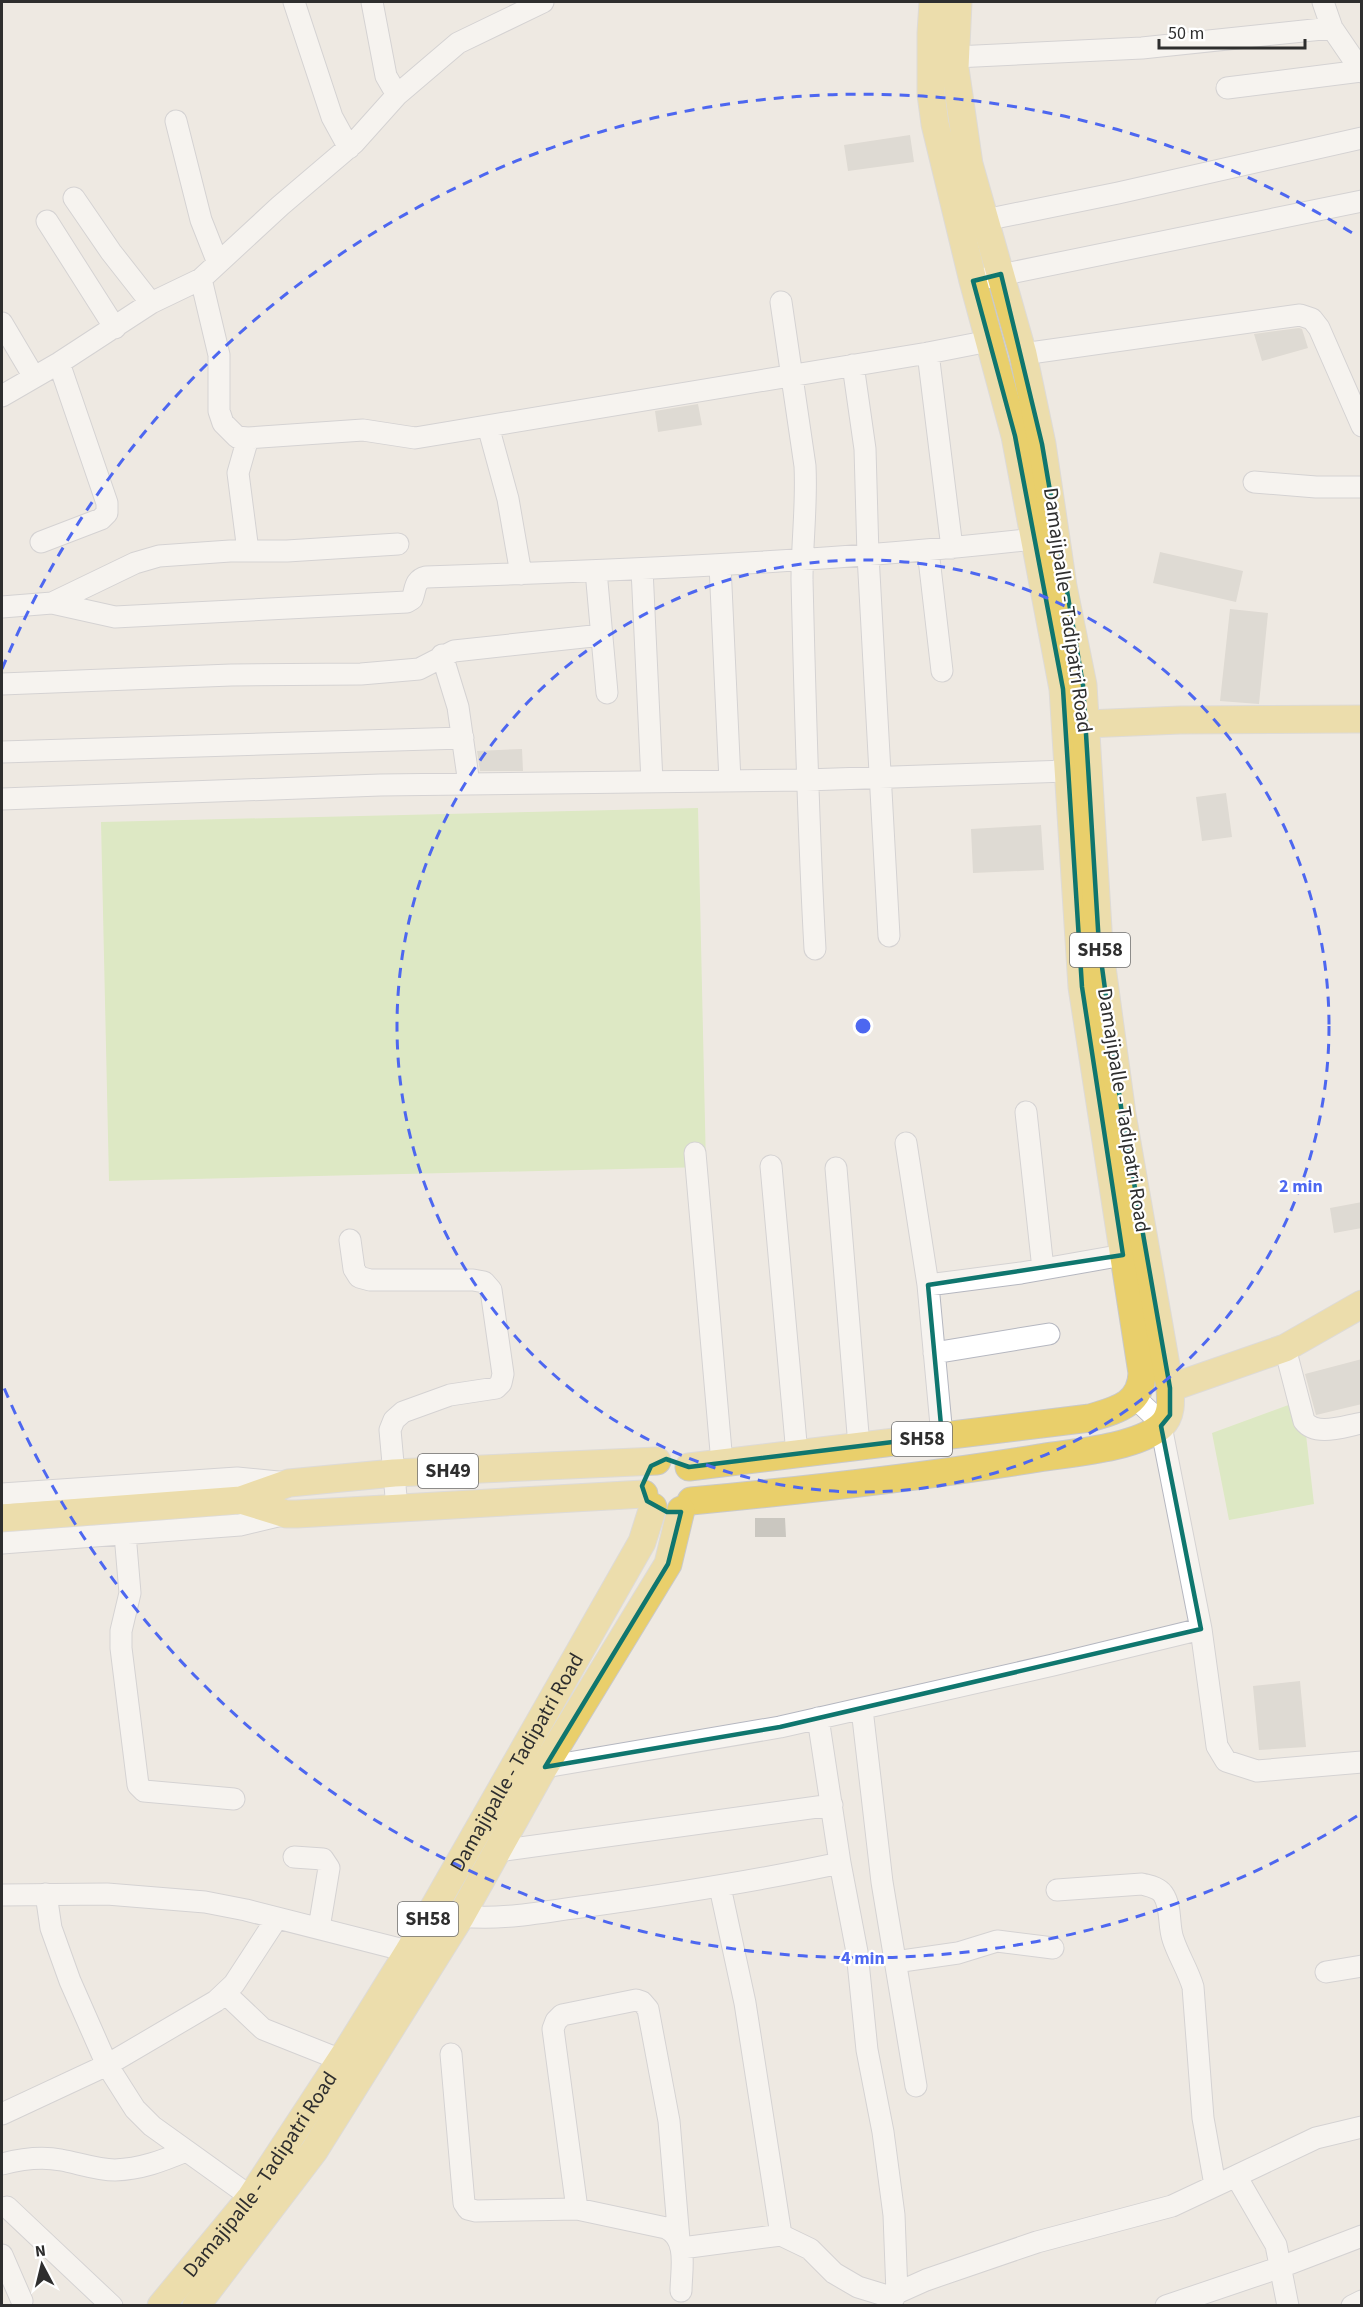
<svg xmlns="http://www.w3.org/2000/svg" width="1363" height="2307" font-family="'Source Sans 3',sans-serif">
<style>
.pitch{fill:#c7e79f}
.building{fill:#cac7c0}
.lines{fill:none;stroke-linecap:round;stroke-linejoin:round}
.minor-casing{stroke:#b5b7c0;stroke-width:23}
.major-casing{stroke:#c9c9c9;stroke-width:29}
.minor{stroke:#fff;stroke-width:21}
.major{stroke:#e9cf6b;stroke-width:27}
.marked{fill:none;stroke:#0f766e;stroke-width:4.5;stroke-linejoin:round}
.ring{fill:none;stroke:#4d67f0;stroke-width:3;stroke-dasharray:10 8}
.labels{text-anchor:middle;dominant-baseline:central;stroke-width:4.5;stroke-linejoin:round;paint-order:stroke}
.shield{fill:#fff;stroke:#6d6d6d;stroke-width:1.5}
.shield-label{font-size:20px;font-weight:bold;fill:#2e2e2e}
.street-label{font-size:21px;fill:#2e2e2e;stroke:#fff}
.centre{fill:#4d67f0;stroke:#fff;stroke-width:3}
.ring-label{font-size:18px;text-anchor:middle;font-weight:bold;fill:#4d67f0;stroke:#fff;stroke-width:4.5;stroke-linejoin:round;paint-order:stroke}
</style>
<rect width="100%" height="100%" fill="#eee9e2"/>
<path class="pitch" d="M698,808L706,1167L109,1181L101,822Z
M1302,1400L1314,1504L1229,1520L1212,1433Z"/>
<path class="building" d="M910,135L914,162L848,171L844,145Z
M1299,328L1302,329L1308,348L1262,361L1254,334Z
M698,404L702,425L658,432L655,411Z
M1160,552L1243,571L1236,602L1153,583Z
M1230,609L1268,613L1259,704L1220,701Z
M522,749L523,771H480L477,751Z
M1226,793L1232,837L1202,841L1196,797Z
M1041,825L1044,870L973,873L971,829Z
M1362,1202V1228L1334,1233L1330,1208Z
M1362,1359V1404L1316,1415L1305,1374Z
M755,1518H785L786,1537H755Z
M1300,1681L1306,1747L1259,1750L1253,1686Z"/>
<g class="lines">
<g class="minor-casing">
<path id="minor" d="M294,2L332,117L349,148
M372,2L386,76L397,95
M543,2L458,43L397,95L354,143L280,206L201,279L219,355V411L223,423L237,437L248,438L363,430L415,438L928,353L989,341
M1323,2L1332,28L1362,72
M955,57L1142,48L1332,28
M1227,88L1361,71
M176,121L201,220L218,263
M74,198L111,252L151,303
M985,220L1118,193L1362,138
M47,221L115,328
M986,278L1362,201
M781,302L805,466C807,504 802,542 802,580C805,703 808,826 815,949
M2,323L34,377
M928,353L952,548
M1023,354L1300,315L1312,319L1319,328L1362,426
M853,365L865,449L868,555L889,936
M2,396L59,363L151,303L201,279
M488,426L508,499L521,574
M248,438L238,473L248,551
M1254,482L1316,487H1362
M41,542L101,519L107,513V503L59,363
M928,550L942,671
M720,565L730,781
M642,569L652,782
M596,571L607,693
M52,603L135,563L159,556L230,551H287L398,544
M2,607L52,603L115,617L407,602L412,599C416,589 414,580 426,577C629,570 832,562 1034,539
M442,655L458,707L469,784
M2,684L231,675L361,674L419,669L454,651L602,635
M2,752L463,738
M2,799L380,785L806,780L1067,771
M1026,1112L1043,1269
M906,1143L928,1285L942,1436
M695,1153L722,1463
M771,1166L797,1454
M836,1168L859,1446
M350,1240L354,1269L359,1277L370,1280H473L484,1282L491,1290L503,1374L501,1383L496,1388L450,1395L403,1412L394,1420L390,1430L397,1508
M928,1285L1021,1273L1123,1255
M1285,1348L1304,1421C1316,1437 1344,1426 1362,1423
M934,1353L1049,1334
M1135,1398L1152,1414L1161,1426L1201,1629L1217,1746L1226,1761L1257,1771L1362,1762
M2,1494L237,1478L288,1483
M125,1534L130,1593L121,1631V1648L138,1785L144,1791L234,1799
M2,1543L240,1525L286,1514
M862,1709L882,1882L916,2086
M818,1718L840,1863
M545,1767L780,1727L1053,1665L1201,1629
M498,1851L832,1805
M294,1857L323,1859L329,1868L319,1928
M720,1887L745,2003L781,2235L810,2249L834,2273L858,2287L894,2298
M1057,1890L1142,1884C1149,1886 1158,1887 1163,1894C1172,1907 1168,1925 1173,1939C1178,1955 1188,1970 1193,1987L1203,2118L1215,2185
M46,1894L51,1928L70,1981L107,2065L135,2109L152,2126L251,2197
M2,1895L107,1894L205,1902L246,1910L423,1955
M461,1916C502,1921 546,1911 588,1906C673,1894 756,1881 840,1863L857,1952L867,2050L883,2132L894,2215L897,2293L926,2280L1037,2242L1172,2206L1236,2176L1276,2245L1288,2306
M895,1962L958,1953L997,1941L1053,1948
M1326,1972L1362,1966
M225,1993L263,2029L341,2060
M451,2054L464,2203L468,2209L476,2211L577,2209L666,2228C689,2239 681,2270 681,2291
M2,2114L107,2065L216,2001L234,1984L277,1918
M2,2164C21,2159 41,2156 61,2160C78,2163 97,2170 115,2170C141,2169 162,2161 186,2151
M1236,2176L1316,2138L1362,2127
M7,2207L112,2306
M577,2209L553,2029L556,2021L562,2015L636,2000L642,2002L648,2009L669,2121L679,2240
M682,2248L781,2235
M2,2255L22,2301
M1166,2306L1281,2267L1362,2236
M1352,2306L1362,2301"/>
</g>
<g class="major-casing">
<g id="major">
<path d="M1086,724L1180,720L1362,719"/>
<path d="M1170,1388L1285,1348L1362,1304"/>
<path d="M689,1467L1090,1418C1116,1410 1141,1405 1142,1373L1082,987L1063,689L1015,436L973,281L935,124L931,94V33L933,2"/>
<path d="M241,1500L286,1514H297L644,1494"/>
<path d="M691,1501C807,1490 923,1477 1039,1458C1071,1453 1137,1448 1161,1426C1172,1416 1171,1402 1170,1388L1122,1114L1099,945L1083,685L1063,586L1042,444L1023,354L969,164L955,68L958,2"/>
<path d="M2,1518L241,1500L289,1483L394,1473L657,1461"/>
<path id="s1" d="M161,2306L251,2197L348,2049L409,1951L642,1542L653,1507"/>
<path d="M196,2306L314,2151L461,1916L540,1774L668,1564L681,1510"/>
</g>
</g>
<use href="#minor" class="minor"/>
<use href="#major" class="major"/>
</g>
<path d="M0 0H1363V2307H0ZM1001,274L1042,444L1083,685L1099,945L1122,1114L1170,1388V1415L1161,1426L1201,1629L780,1727L545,1767L668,1564L681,1512H667L647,1501L642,1486L651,1466L666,1459L689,1467L942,1436L928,1285L1123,1255L1082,987L1063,689L1015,436L973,281Z" fill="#eee9e2" fill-opacity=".55" fill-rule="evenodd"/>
<path class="marked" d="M1001,274L1042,444L1083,685L1099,945L1122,1114L1170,1388V1415L1161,1426L1201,1629L780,1727L545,1767L668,1564L681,1512H667L647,1501L642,1486L651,1466L666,1459L689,1467L942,1436L928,1285L1123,1255L1082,987L1063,689L1015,436L973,281Z"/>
<g class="ring">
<circle cx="863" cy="1026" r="466"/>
<path d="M1357 1816A932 932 0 0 1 2 1383M2 669A932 932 0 0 1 1357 236"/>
</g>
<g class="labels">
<g class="shield">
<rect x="1070" y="933" width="60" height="34" rx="4.5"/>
<rect x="892" y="1422" width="60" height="34" rx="4.5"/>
<rect x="418" y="1454" width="60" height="34" rx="4.5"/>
<rect x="398" y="1902" width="60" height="34" rx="4.5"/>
</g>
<g class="shield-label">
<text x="1100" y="950">SH58</text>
<text x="922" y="1439">SH58</text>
<text x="448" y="1471">SH49</text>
<text x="428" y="1919">SH58</text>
</g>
<g class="street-label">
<text transform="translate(1068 610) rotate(82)">Damajipalle - Tadipatri Road</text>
<text transform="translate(1124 1110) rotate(81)">Damajipalle - Tadipatri Road</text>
<text stroke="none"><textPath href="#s1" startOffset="651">Damajipalle - Tadipatri Road</textPath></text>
<text stroke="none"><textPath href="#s1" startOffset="165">Damajipalle - Tadipatri Road</textPath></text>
</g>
</g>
<circle cx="863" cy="1026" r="9" class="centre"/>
<g class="ring-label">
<text x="1301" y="1192">2 min</text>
<text x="863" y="1964">4 min</text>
</g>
<rect width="1363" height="2307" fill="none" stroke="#2e2e2e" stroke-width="6"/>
<g transform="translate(42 2265) rotate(353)" stroke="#ffffff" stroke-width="4.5" paint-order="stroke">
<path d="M0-4.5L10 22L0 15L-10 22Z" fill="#2e2e2e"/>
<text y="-9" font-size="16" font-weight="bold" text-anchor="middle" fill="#2e2e2e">N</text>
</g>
<path d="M1159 39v9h146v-9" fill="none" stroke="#2e2e2e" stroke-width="3"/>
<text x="1168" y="39" font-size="18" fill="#2e2e2e" stroke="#ffffff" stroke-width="4.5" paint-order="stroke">50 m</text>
</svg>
